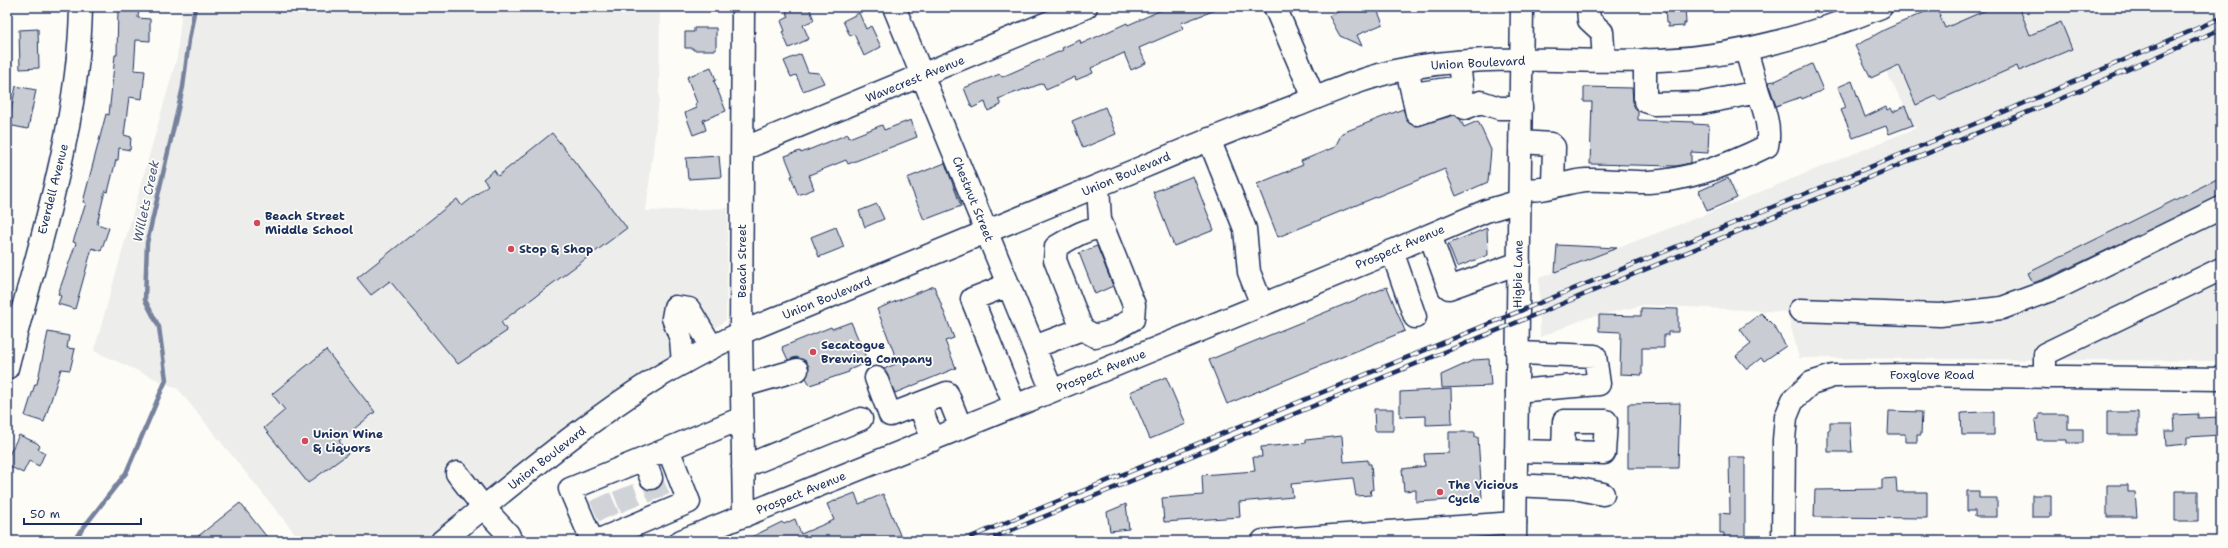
<svg xmlns="http://www.w3.org/2000/svg" width="2228" height="548" font-family="'Shantell Sans',sans-serif">
<style>
.built{fill:#edeeec}
.lines{fill:none;stroke-linecap:round;stroke-linejoin:round}
.stream{stroke:#76819c;stroke-width:4.5}
.building{fill:#c9ccd3;stroke:#1b2f5e}
.minor-tunnel{stroke:#d0d3d8;stroke-width:22;stroke-dasharray:22 11;stroke-linecap:butt}
.minor-casing{stroke:#1b2f5e;stroke-width:25}
.major-casing{stroke:#1b2f5e;stroke-width:25}
.minor{stroke:#fdfcf7;stroke-width:22}
.major{stroke:#fdfcf7;stroke-width:22}
.rail-casing{stroke:#1b2f5e;stroke-width:4.5}
.rail{stroke:#fdfcf7;stroke-width:3;stroke-dasharray:9;stroke-linecap:butt}
.poi-dot{fill:#d1495b;stroke:#fdfcf7;stroke-width:1.5}
.labels{text-anchor:middle;dominant-baseline:central;stroke-width:3.5;stroke-linejoin:round;paint-order:stroke}
.street-label{font-size:12px;fill:#1b2f5e;stroke:#fdfcf7}
.poi-label{font-size:12px;font-weight:bold;fill:#1b2f5e;stroke:#fdfcf7;text-anchor:start}
.water-label{font-size:13px;font-style:italic;fill:#49587d;stroke:#fdfcf7}
</style>
<rect width="100%" height="100%" fill="#fdfcf7"/>
<filter id="ink" filterUnits="userSpaceOnUse"><feTurbulence type="fractalNoise" baseFrequency=".025" numOctaves="2"/><feDisplacementMap in="SourceGraphic" scale="8" xChannelSelector="R" yChannelSelector="G"/><feConvolveMatrix kernelMatrix="1 2 1 2 8 2 1 2 1" color-interpolation-filters="sRGB"/></filter>
<g filter="url(#ink)">
<path class="built" d="M182,7H660L659,100L646,211L728,208L726,320L427,541H301L178,389L94,351L177,57Z
M1934,7H2221V361L1799,358L1787,312L1644,305L1587,318L1540,337L1539,278L1704,215L1916,128L1870,41Z"/>
<g class="lines">
<path class="stream" d="M73,541L126,473L166,380L159,327L145,300L147,243L183,87L189,40L195,7"/>
</g>
<path class="building" d="M118,7H139L138,18L150,19V41L136,40L134,70L145,71L142,99L129,97L124,135L131,137L130,150L119,148L118,160H116L108,192L105,191L97,224L109,228L101,251L92,248L75,309L58,304L61,296L58,294L76,243L73,242L86,203L83,202L106,114L109,115L115,55H117Z
M784,7H809L814,20L803,25L809,39L789,48L782,32L785,31L781,21L789,17Z
M1168,7L1221,8L1181,23L1183,29L1139,48L1146,63L1131,70L1124,53L1091,68L1093,73L1076,80L1075,77L1046,90L1043,83L1025,90V89L998,99L1001,105L988,111L985,102L972,108L964,88L1000,74L1002,77L1063,50L1062,48L1080,40L1081,44L1127,23L1128,25Z
M1349,7H1376L1383,24L1357,35L1362,46L1340,36L1329,16Z
M1665,7H1685L1686,23H1684V26L1668,27V23H1666Z
M1936,7L1945,28L1993,7H2019L2030,35L2061,22L2072,49L2019,71L2017,66L1939,100L1936,96L1916,105L1899,65L1871,78L1855,46L1884,30Z
M859,13L866,29L871,26L881,47L864,56L854,34L850,36L843,21Z
M694,28H716V50H693V48H685V32H694Z
M38,29L39,68L20,69L19,30Z
M801,54L808,72L819,73L824,83L803,91L796,75L791,77L784,61Z
M1812,64L1823,90L1802,99L1801,97L1776,106L1768,82L1775,81Z
M711,67L716,80L714,81L726,111L703,120L706,130L693,135L685,113L697,108L695,104L697,103L687,77Z
M1852,81L1865,117L1886,107L1887,110L1891,108L1893,112L1905,106L1913,125L1889,134L1886,126L1853,138L1841,110L1846,108L1838,87Z
M16,86L36,90L28,129L8,125Z
M1584,87L1632,88L1633,101L1638,111V120L1693,122V124L1709,125L1708,153L1691,152V163L1676,166L1590,164L1592,102H1584Z
M1105,107L1116,134L1083,148L1072,121Z
M1403,109L1408,122L1414,126L1455,115L1460,119L1464,127L1478,121L1491,150L1488,182L1456,196L1445,169L1278,237L1257,184L1303,165L1301,161L1335,147L1342,133Z
M911,120L917,137L848,164L846,160L809,175L814,189L798,195L791,176H793L785,156L800,151L801,153L848,134L849,138L882,125L884,130Z
M552,133L627,228L501,322L507,331L458,364L390,281L371,295L357,278L457,199L462,206L488,185L483,179L494,170L498,176Z
M719,156L721,177L688,179L686,158Z
M945,163L961,206L924,220L907,178Z
M1193,176L1214,230L1174,246L1153,192Z
M2221,177V196L2054,275L2033,283L2028,273Z
M1728,178L1737,198L1707,211L1699,191Z
M877,204L884,219L865,227L859,211Z
M836,227L844,247L819,257L811,237Z
M1487,228L1488,255L1457,267L1448,244Z
M1557,245L1617,248L1555,272Z
M1097,246L1113,286L1095,294L1079,253Z
M934,286L954,338L945,341L956,368L895,393L884,369L898,363L877,309Z
M1387,287L1405,331L1227,404L1209,360Z
M1641,308L1678,309V332H1668V335H1664V348H1642V375L1620,374L1621,332L1599,331V315L1641,316Z
M1761,313L1774,326L1786,346L1764,361L1761,358L1747,369L1736,356L1751,344L1740,329Z
M851,322L868,362L849,370V372L810,385L806,378L809,367L806,361L796,357L788,360L782,347L831,327L832,329Z
M48,332L69,336L67,348L75,349L70,370L61,369L44,422L25,416L35,384H37Z
M326,350L375,412L339,441L348,454L308,483L264,428L285,410L272,394Z
M1489,359L1491,386L1442,388L1441,375L1474,360Z
M1166,377L1186,424L1150,439L1130,392Z
M1451,389L1452,424L1426,425V416L1400,417V392Z
M1680,403L1678,468H1628V404Z
M1374,409H1393V431H1375Z
M1889,411L1922,412L1921,435H1917V442H1905V434H1888Z
M1984,412H1994V435H1962L1961,413Z
M2107,412H2138V435H2107Z
M2039,414H2068V429H2083V443H2067V440H2037L2035,419H2039Z
M2198,414V418L2221,417V435L2187,437V444L2166,446L2165,431H2175L2174,415Z
M1830,422H1850L1852,452H1828V430H1830Z
M1449,432H1475V437H1478L1482,498L1416,502V490L1404,491L1402,469L1425,466L1424,454L1449,453Z
M19,435L37,443L40,446L38,449L45,453L39,466L29,461L23,473L7,465V459Z
M1342,436L1344,462L1368,460V464H1371L1373,490H1370L1371,495L1356,496L1353,478L1291,484L1293,497L1239,502L1240,517L1164,522L1162,498L1203,495L1202,475L1255,471L1253,457H1262L1261,447L1306,443V440Z
M1729,457H1745V541H1724V533H1720V513L1730,514Z
M1896,478L1897,492H1927V518L1814,517L1815,490L1882,489V479Z
M2107,485H2128V492H2135L2137,517H2107Z
M1967,491H1979V498H1997V517H1975V511H1967Z
M2175,491H2198V521H2175Z
M855,493L859,504L883,494L900,535L886,541H743L782,522L784,524L795,519L801,534L834,520L827,504Z
M2032,495H2051V517H2032Z
M240,503L270,541H192Z
M1126,504L1129,529L1110,531L1107,512Z"/>
<g class="lines">
<path class="minor-tunnel" d="M651,478L661,502
M623,488L633,513
M600,497L611,522"/>
<g class="minor-casing">
<path id="minor" d="M743,7L741,333L744,516
M894,7L1052,391
M1275,7L1314,98
M1588,7L1589,20L1602,32L1604,60
M1645,60V101L1654,104L1702,103L1758,92L1746,50
M1407,69L1417,114L1463,99L1459,62
M1413,94L1461,87
M1463,99L1465,108L1481,102L1499,108H1521
M1209,139L1245,229L1249,272L1262,305
M1521,142L1551,144L1554,147L1553,186
M743,149L1086,7
M1520,189C1527,189 1534,190 1541,189C1556,187 1570,181 1586,180C1607,179 1628,183 1649,182C1691,180 1731,164 1767,146C1771,128 1764,109 1758,92
M1430,235L1449,288L1519,263
M1392,251L1415,317
M1008,285L972,299L1015,406
M1800,310L1940,315L2002,308L2059,287L2221,208
M1082,329L1095,336L1110,332L1133,319L1134,305L1100,220L1098,186
M1034,347L1082,329L1055,260L1056,247C1071,238 1086,228 1103,228
M683,363L681,339L673,318L675,307L689,309L712,347
M7,368C37,252 79,127 81,7
M2045,377V354L2221,269
M876,378L890,415L947,393L961,428
M742,386L797,370
M1517,391L1599,384L1595,356L1517,353
M919,404L933,440
M668,449L742,418
M1516,451C1545,452 1575,452 1604,453L1606,421H1564L1563,452
M644,459L651,478
M743,467L861,419
M457,473L484,508L508,534L511,541
M1516,485L1575,488L1603,494
M592,541L570,489L668,449L689,502L597,541
M681,541L1052,391L1374,259L1486,211L1520,201
M1263,541L1515,523
M1783,541L1784,440L1786,417L1793,400L1811,383L1833,376L1909,375L2221,379"/>
</g>
<g class="major-casing">
<path id="major" d="M442,541C511,486 580,426 655,379C683,362 712,347 741,333C873,279 1005,225 1136,170C1188,148 1240,127 1293,107C1326,94 1360,79 1395,71C1482,51 1571,64 1659,60C1736,57 1810,36 1881,7
M1515,541L1522,7"/>
</g>
<use href="#minor" class="minor"/>
<use href="#major" class="major"/>
<g class="rail-casing">
<path id="rail" d="M961,541L2006,111L2221,18
M985,541L2067,96L2221,29"/>
</g>
<use href="#rail" class="rail"/>
</g>
</g>
<g class="poi-dot">
<circle cx="257" cy="223" r="4"/>
<circle cx="511" cy="249" r="4"/>
<circle cx="813" cy="352" r="4"/>
<circle cx="305" cy="441" r="4"/>
<circle cx="1440" cy="492" r="4"/>
</g>
<g class="labels">
<g class="street-label">
<text transform="translate(1478 63) rotate(-3)">Union Boulevard</text>
<text transform="translate(915 79) rotate(-22)">Wavecrest Avenue</text>
<text transform="translate(1126 174) rotate(-23)">Union Boulevard</text>
<text transform="translate(53 189) rotate(-76)">Everdell Avenue</text>
<text transform="translate(973 199) rotate(68)">Chestnut Street</text>
<text transform="translate(1400 247) rotate(-23)">Prospect Avenue</text>
<text transform="translate(742 261) rotate(-90)">Beach Street</text>
<text transform="translate(1518 274) rotate(-89)">Higbie Lane</text>
<text transform="translate(827 298) rotate(-22)">Union Boulevard</text>
<text transform="translate(1101 371) rotate(-22)">Prospect Avenue</text>
<text x="1932" y="375">Foxglove Road</text>
<text transform="translate(547 458) rotate(-38)">Union Boulevard</text>
<text transform="translate(801 493) rotate(-22)">Prospect Avenue</text>
</g>
<g class="poi-label">
<text x="265" y="216">Beach Street<tspan x="265" dy="14">Middle School</tspan></text>
<text x="519" y="249">Stop &amp; Shop</text>
<text x="821" y="345">Secatogue<tspan x="821" dy="14">Brewing Company</tspan></text>
<text x="313" y="434">Union Wine<tspan x="313" dy="14">&amp; Liquors</tspan></text>
<text x="1448" y="485">The Vicious<tspan x="1448" dy="14">Cycle</tspan></text>
</g>
<g class="water-label">
<text transform="translate(146 201) rotate(-78)">Willets Creek</text>
</g>
</g>
<rect width="2228" height="548" fill="none" stroke="#fdfcf7" stroke-width="24"/>
<rect x="12" y="12" width="2204" height="524" fill="none" stroke="#1b2f5e" stroke-width="1.5" filter="url(#ink)"/>
<path d="M24 518v6h117v-6" fill="none" stroke="#1b2f5e" stroke-width="2"/>
<text x="30" y="518" font-size="12" fill="#1b2f5e" stroke="#fdfcf7" stroke-width="3" paint-order="stroke">50 m</text>
</svg>
